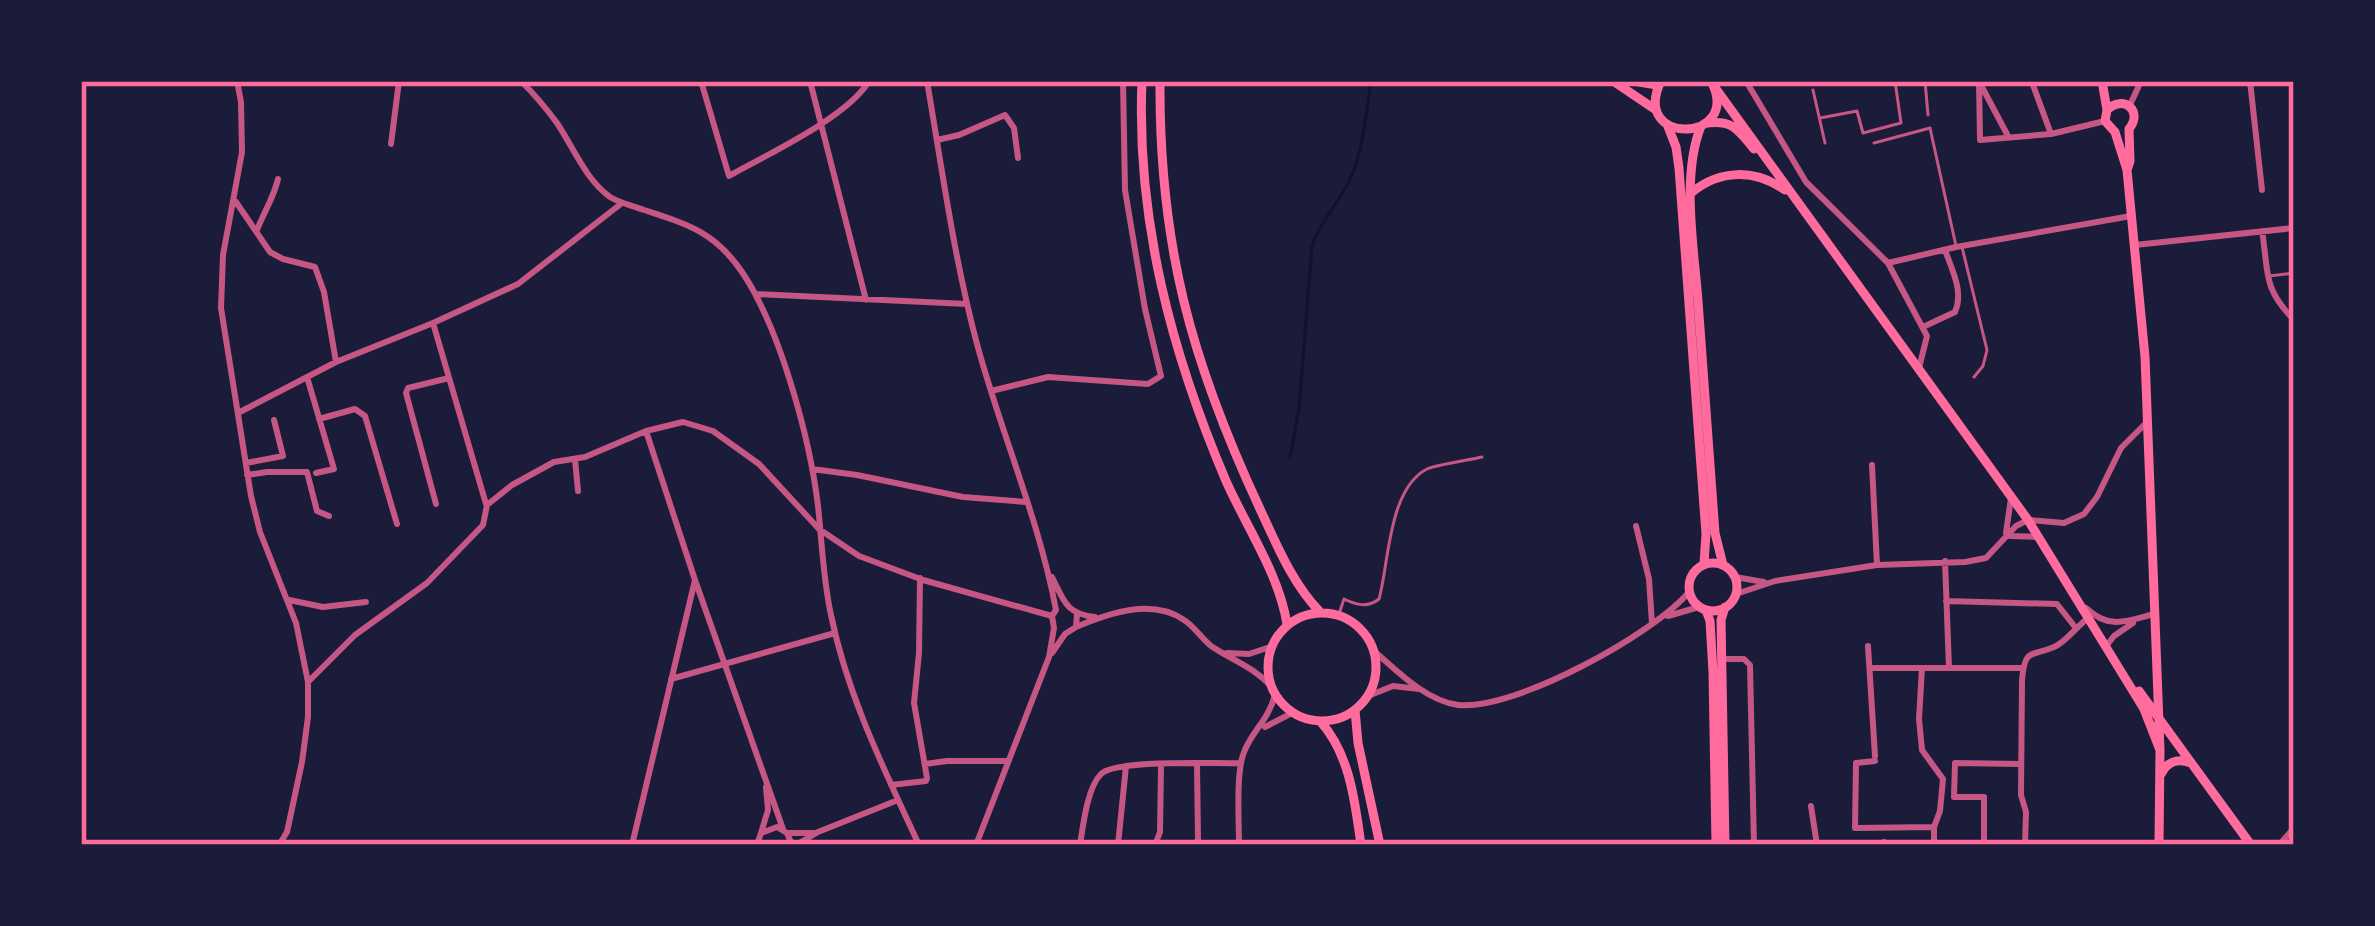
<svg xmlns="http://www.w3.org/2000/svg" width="2375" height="926" font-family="'Golos Text',sans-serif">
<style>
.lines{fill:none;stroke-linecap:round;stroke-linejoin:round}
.stream{stroke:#12122b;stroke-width:3}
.service{stroke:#c65784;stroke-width:3}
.minor{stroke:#c65784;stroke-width:6}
.secondary{stroke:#ff6b9d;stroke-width:9}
.primary{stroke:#ff6b9d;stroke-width:9}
.neatline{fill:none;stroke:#ff6b9d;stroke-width:4.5}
</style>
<rect width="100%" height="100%" fill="#1b1b3a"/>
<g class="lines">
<path class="stream" d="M1290,458L1299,408L1312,246C1321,220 1340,202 1351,177C1364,147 1366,113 1371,81"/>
<path class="service" d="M1925,81L1928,115
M1813,90L1825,143
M1820,118L1857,111L1863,133L1901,123L1895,81
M1874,143L1930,128L1956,246
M1962,247L1987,350L1983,366L1974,377
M2269,276L2294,273
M1338,617L1344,599C1356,605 1368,608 1379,599C1389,564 1388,489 1427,469C1436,465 1469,460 1482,457"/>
<path class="minor" d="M237,81L241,102L242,152L223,255L221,308L251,496L260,532L296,623L308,682V717L302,762L287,832L279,845
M521,81C534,94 546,108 557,123C573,147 586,180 610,197C620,203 633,206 644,210C687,224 715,232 742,272C780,328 810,439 818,506C822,542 823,579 831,615C848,697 884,769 919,845
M701,81L729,176C766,155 848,117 869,81
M810,81L866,300
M927,81C942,169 954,258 977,344C1001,433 1039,519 1056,610L1052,616L1054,628L1049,657L976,845
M1746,81L1806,182L1888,263L1927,336L1919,368
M1979,81L1980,140L2051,134L2105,121
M2250,81L2262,190
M2033,85L2051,134
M1982,87L2008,136
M2130,105L2141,81
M937,140L959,135L1005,115L1014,128L1018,158
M391,144L399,81
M236,202L270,252L283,259L315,267L324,292L336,362
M257,230C264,212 274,197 278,179
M2262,231C2269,273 2262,287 2294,320
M2135,245L2294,228
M1888,263L1956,247L2131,216
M756,294L967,304
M433,323L486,504
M1923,327L1955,312C1964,292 1952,270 1945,250
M307,377L334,469L316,473
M991,391L1048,377L1148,384L1161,376L1145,309L1125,190L1123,81
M238,413L336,362L433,323L518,284L622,203
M319,419L355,409L365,416L397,524
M646,431L695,580L783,829
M575,459L578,491
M246,463L283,456L274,420
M1872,465L1877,565
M812,469L857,475L963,497L1026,502
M247,475L267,472H307L317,511L329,516
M436,504L406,393L408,388L449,378
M1636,526L1649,579L1652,624
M2006,533L2011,498
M2010,536L2038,537
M1945,561L1949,668
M1052,577C1064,601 1066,614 1095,617
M1735,577L1764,582
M1736,594L1775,581L1877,565L1965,562L1986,558L2016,526L2028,520L2064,523L2084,514L2097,497L2121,448L2146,423
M289,600L323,607L366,602
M1946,601L2057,604L2075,627
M2086,608C2109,630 2127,621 2154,614
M1668,616L1699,607
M1076,627C1109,613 1152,598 1184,620C1195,627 1201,638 1211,646C1235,662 1251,665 1273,688
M2107,645L2114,636L2133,623
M1868,646L1875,756
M1373,650C1396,670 1426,701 1458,705C1514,711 1654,634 1689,592
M1052,653L1065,634L1076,627L1077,614
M1227,653L1249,654L1273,646
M1721,659H1744L1750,665L1754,845
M1870,668H2023
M671,679L835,633
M308,682L355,635L427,583L483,525L487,505L512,485L554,462L585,457L646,431L683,422L713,431L759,464L819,529L859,556L923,580L1052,616
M1368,696L1393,686L1419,689
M1265,727L1292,713
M1875,761L1856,763L1855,828L1934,827L1940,811L1943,779L1922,750L1919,719L1922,668
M925,764L947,761H1008
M891,785L926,781L927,778L914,703L919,653L920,578
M1811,806L1817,845
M1934,827V845
M761,833L768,810L766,787
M787,833H815
M1884,842V845
M1835,843V845
M2280,844L2294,828
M632,845L695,580
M757,845L761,833L777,827L787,833L792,845
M796,845L818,832L898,800
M1080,845C1083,826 1087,788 1101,774C1116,759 1216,764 1241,763
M1118,845L1126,766
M1155,845L1160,832L1161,766
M1193,845L1198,840L1197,764
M1239,845C1239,822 1236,776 1243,755C1250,732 1269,721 1275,694
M1984,845V797H1954L1955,763L2021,764
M2025,845L2026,812L2021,795L2022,680C2025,648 2030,657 2054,647C2066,642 2076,627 2087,619"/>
<path class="secondary" d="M1613,81L1656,110
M1633,81L1657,85
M2102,81L2107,110L2105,121L2115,132L2127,170L2145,357L2160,750L2159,845
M1716,89L2028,520L2144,709L2160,750
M2107,110C2123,94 2144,111 2129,129L2130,161L2127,170
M1707,123C1734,120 1738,130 1754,149
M1691,193C1720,169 1755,169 1785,190
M2139,691L2251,845
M2161,774C2168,761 2177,758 2191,763"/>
<path class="primary" d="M1142,81C1136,221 1172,354 1226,481C1247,528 1279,574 1287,624
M1160,81C1159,245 1191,361 1260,509C1277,545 1292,583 1320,612
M1661,81C1629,147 1744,143 1711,81
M1667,124L1676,147L1679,168L1706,534L1704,564
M1701,126C1681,176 1694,248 1698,301C1704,379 1710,456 1715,533L1723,565
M1689 587a24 24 0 1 1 48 0a24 24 0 1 1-48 0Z
M1725,607L1721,620L1725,845
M1706,610L1710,621L1713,672L1716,845
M1268 667a54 54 0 1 1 108 0a54 54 0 1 1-108 0Z
M1355,710L1358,743L1380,845
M1320,721C1350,754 1355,802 1361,845"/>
</g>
<rect width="2375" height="926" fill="none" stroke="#1b1b3a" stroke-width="168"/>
<rect x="84" y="84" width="2207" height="758" class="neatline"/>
</svg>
